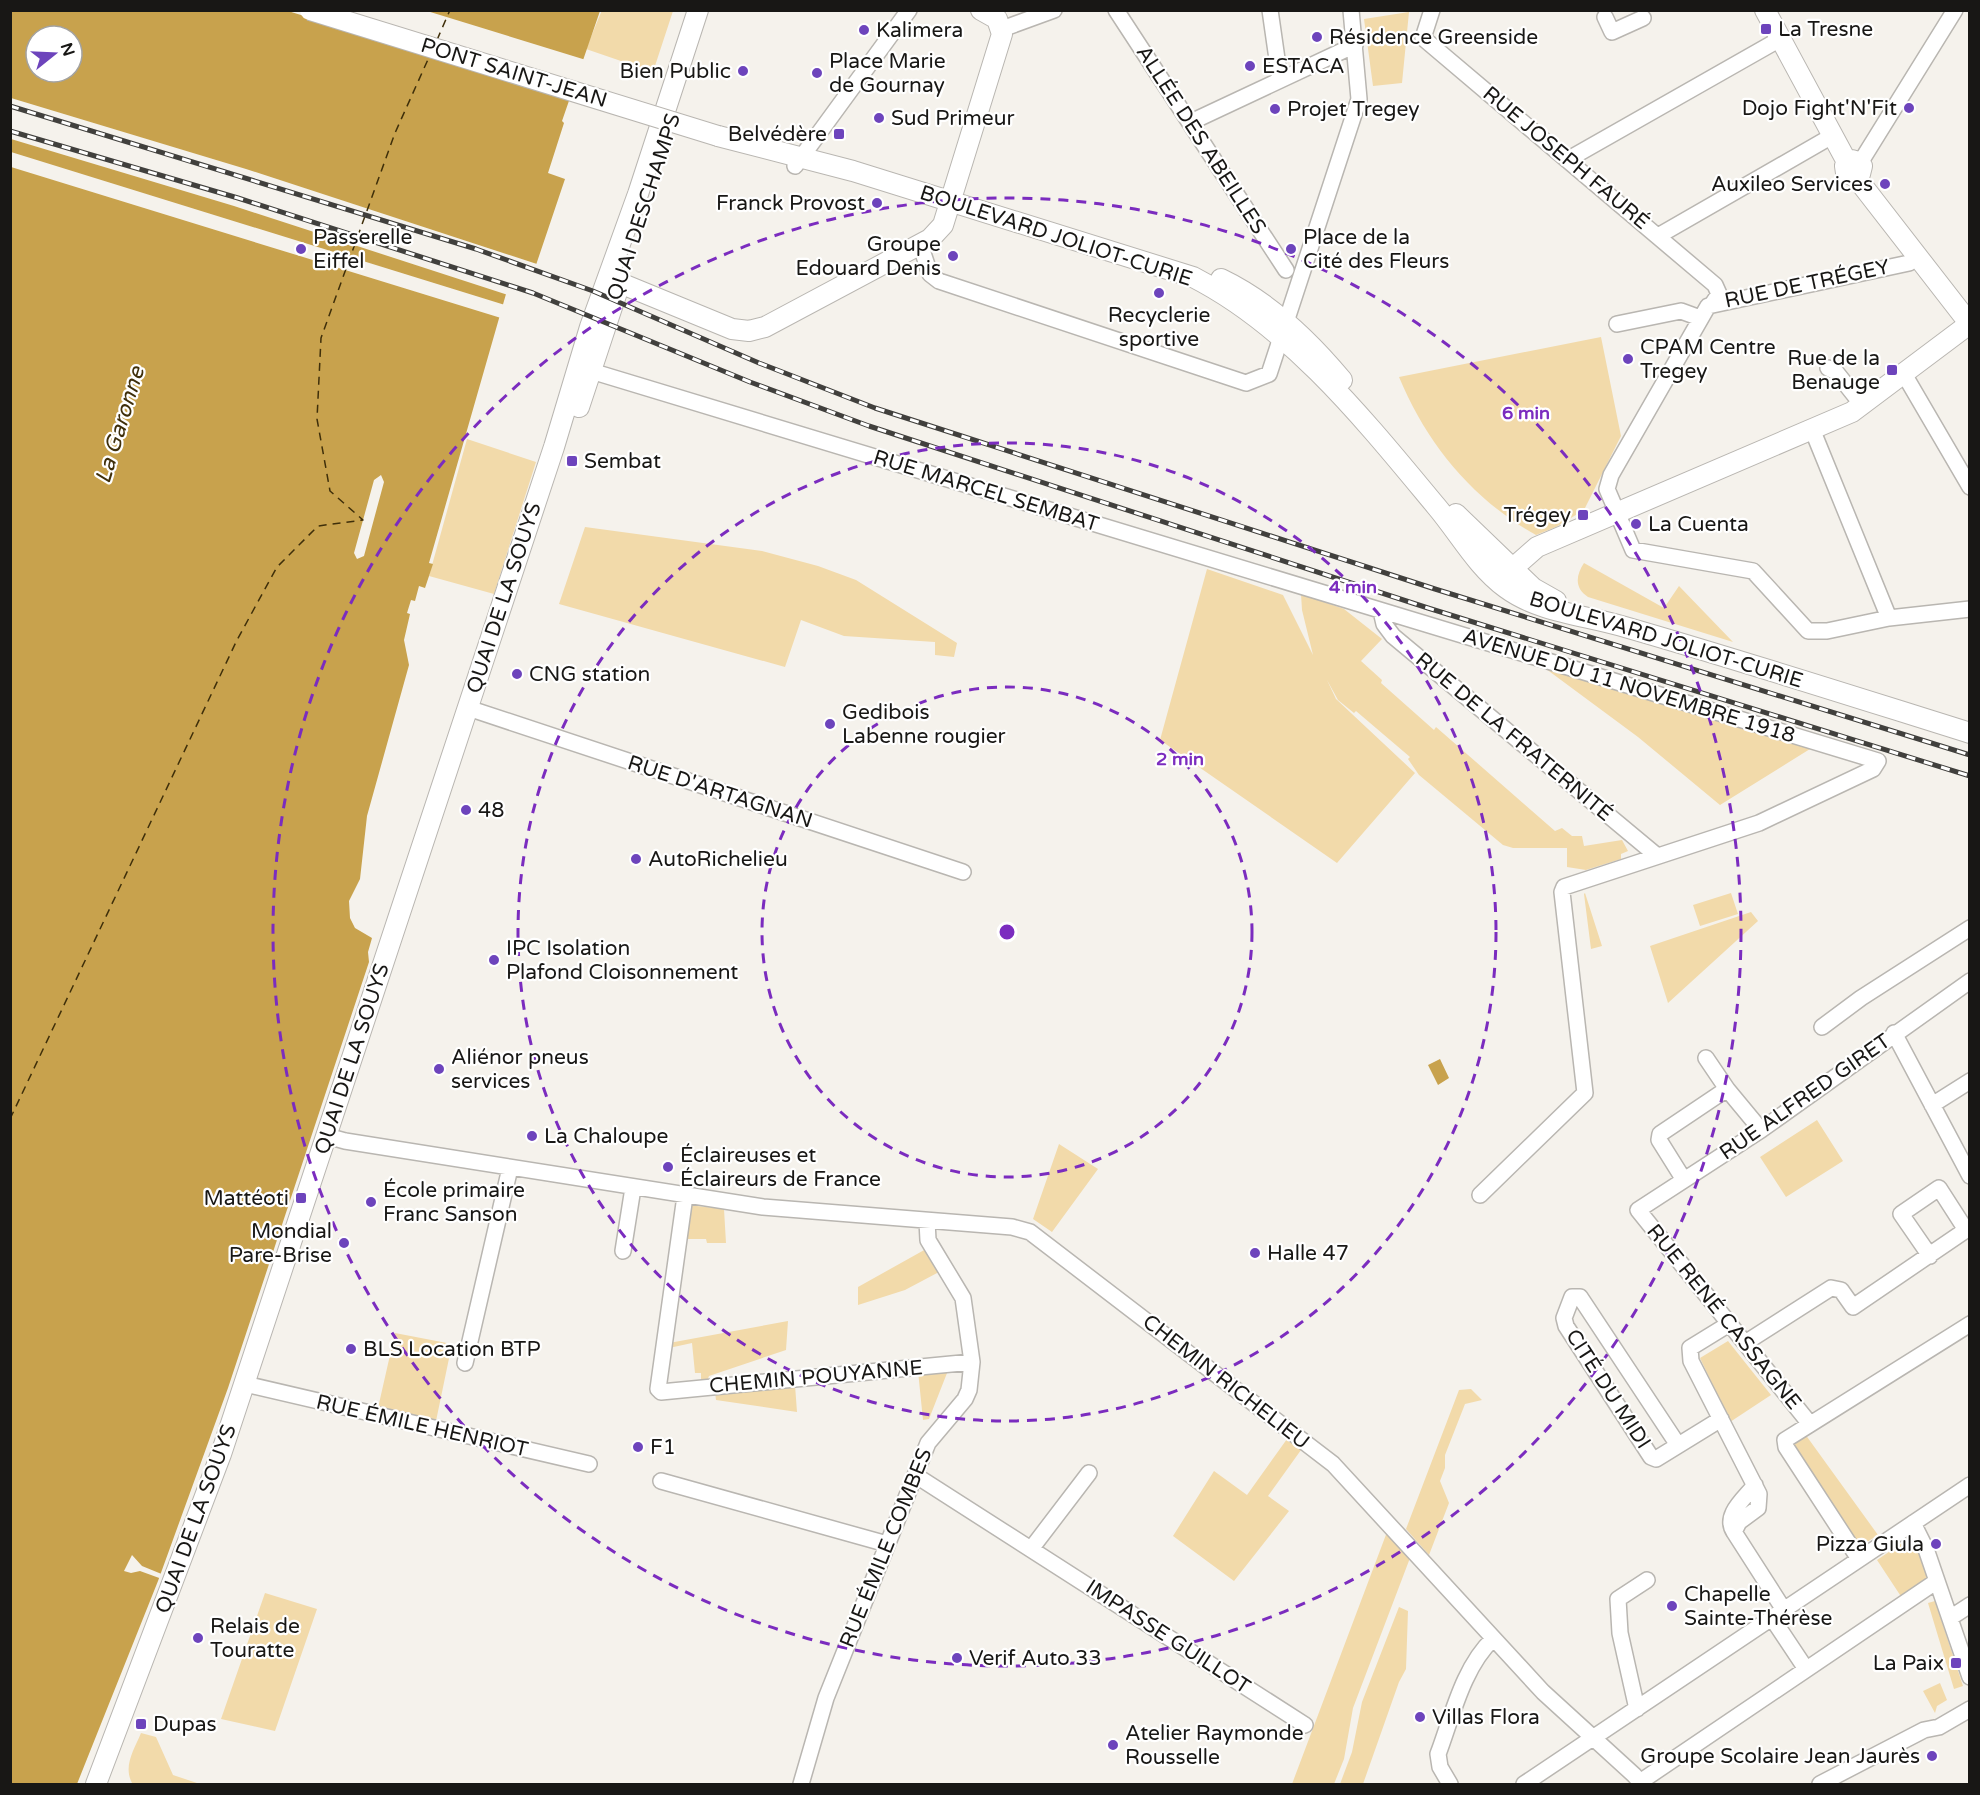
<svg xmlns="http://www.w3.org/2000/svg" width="1980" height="1795" font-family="'Varela Round',sans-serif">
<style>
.green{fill:#f2daaa}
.water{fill:#c8a24d;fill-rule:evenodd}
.pier{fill:#f5f2ec}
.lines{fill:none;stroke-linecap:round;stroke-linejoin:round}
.ferry{stroke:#3f2f0a;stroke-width:1.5;stroke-dasharray:8 6;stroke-linecap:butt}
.minor-casing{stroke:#b9b6b1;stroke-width:18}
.major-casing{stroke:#b9b6b1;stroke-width:22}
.minor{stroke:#fff;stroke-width:15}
.major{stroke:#fff;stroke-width:20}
.rail-casing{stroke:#41403d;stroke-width:5}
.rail{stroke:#fff;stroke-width:3;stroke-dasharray:9;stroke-linecap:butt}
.major-bridge-casing{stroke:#b9b6b1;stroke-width:22;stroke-linecap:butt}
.major-bridge{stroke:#fff;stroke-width:20}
.ring{fill:none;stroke:#7b2cbf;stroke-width:3;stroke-dasharray:10 8}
.poi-dot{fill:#6d44bc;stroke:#fff;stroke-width:2}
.labels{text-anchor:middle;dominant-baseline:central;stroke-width:4.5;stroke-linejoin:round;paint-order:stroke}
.poi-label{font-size:21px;fill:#181715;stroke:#fff;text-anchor:start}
.street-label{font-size:21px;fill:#181715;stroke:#fff}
.water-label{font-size:22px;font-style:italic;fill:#3f2f0a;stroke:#fff}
.centre{fill:#7b2cbf;stroke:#fff;stroke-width:3}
.ring-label{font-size:18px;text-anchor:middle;font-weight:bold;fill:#7b2cbf;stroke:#fff;stroke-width:4.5;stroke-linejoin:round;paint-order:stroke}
</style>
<rect width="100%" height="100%" fill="#f5f2ec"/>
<path class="green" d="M602,10L673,11L653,72L586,49Z
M1409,12L1402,83L1373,86L1364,19Z
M1601,337L1621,436L1584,510L1556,527L1536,535C1472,499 1427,444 1399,377Z
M467,439L536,462L494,594L429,576Z
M585,527L762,551L818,566L856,580L957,643L954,657L935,655V642L844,636L801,620L785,667L559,604Z
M1584,563L1664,608L1679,586L1733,642L1588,597C1574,588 1576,575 1584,563Z
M1207,569L1283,595L1313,655L1302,610L1301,594L1344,609L1382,639L1361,661L1382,680L1381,683L1434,730L1436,727L1555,831L1562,828L1572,836H1582L1584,846L1622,840L1628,851L1621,854V859L1586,870L1567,867V848H1513L1503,845L1419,775L1408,759L1410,757L1356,711L1354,713L1338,700L1327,680L1336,699L1415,773L1337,863L1160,740Z
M1538,663L1810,749L1720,805L1638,737Z
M1585,893L1602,946L1591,949L1584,894Z
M1731,893L1738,914L1700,926L1693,905Z
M1751,912L1758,921L1668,1003L1650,946Z
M1817,1120L1843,1161L1786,1197L1760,1157Z
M1059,1144L1098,1169L1052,1232L1033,1219Z
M688,1205L724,1209L726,1243H707L706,1239H683Z
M926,1249L939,1272L905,1290L858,1305V1287Z
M788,1321L786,1350L709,1376L707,1381L701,1382V1373H695L692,1343L669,1348V1343Z
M395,1333L452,1344L436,1421L378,1408Z
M1728,1341L1771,1395L1730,1422L1700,1358Z
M949,1368L929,1419L923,1420L918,1371Z
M795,1385L797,1412L716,1400L715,1392Z
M1471,1389L1482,1400L1465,1404L1445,1455V1468L1440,1481L1449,1503L1429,1555L1406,1529L1459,1390Z
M1805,1434L1878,1535L1859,1547L1791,1443Z
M1287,1439L1301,1450L1268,1496L1289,1511L1234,1581L1173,1536L1214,1471L1247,1495Z
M1387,1532L1410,1558L1353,1708L1344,1759L1334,1784H1292Z
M1914,1535L1935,1579L1904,1601L1877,1560Z
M265,1593L317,1609L275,1731L221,1719Z
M1935,1601L1963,1686L1954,1689L1928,1603Z
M1399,1607L1408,1611L1406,1669L1399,1682L1363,1784H1340L1352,1752L1362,1702Z
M1940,1683L1947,1700L1937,1706L1935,1713L1923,1691Z
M141,1733L156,1737L173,1775L200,1784L132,1783C123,1766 134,1750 141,1733Z"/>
<path class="water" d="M11,11H600L562,121L564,123L548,173L565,179L536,265L516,259L429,563L433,564L425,588L419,586L415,601L411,600L407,613L410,614L404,640L409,665L367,816L360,879L349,901L350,918L355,928L372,938L368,952L369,962L228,1388L158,1581L77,1784H11ZM36,36H72V72H36Z
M1440,1059L1449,1078L1438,1085L1428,1065Z"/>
<path class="pier" d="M288,11H427L586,60L573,99Z
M11,98L246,169L540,265L536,268L518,263L508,295L234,206L11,139Z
M11,152L505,305L501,318L11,167Z
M381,475L384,482L364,556L357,559L354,553L374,480Z
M132,1555L142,1566L164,1575L162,1579L140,1571L131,1573L124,1571Z"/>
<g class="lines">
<path class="ferry" d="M437,40L450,10
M10,1119L237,640L277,567L318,526L363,520L330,491L317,419L321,338L395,133L430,55"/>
<g class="minor-casing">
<path id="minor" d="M1116,10L1286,270
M1270,10L1280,80
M1432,10L1423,38L1715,285L1719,294L1713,303
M1605,17L1612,32L1643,18
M1002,29L1054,10
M1191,122L1355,45
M1567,160L1780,39
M1860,163L1955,10
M795,166L909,10
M1658,236L1832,136
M920,244L930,274L939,281L1246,383L1269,374L1359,99L1351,10
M1917,256L1909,263L1708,306L1611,475L1607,489L1633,550L1753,571L1808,631H1827L1889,618L1970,609
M1617,324L1681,311L1700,318
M1828,368L1836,372L1863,406
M591,371L1878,761L1873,769L1759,823L1564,887L1562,892L1585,1093L1480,1195
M1904,374L1970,487
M1812,429L1889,618
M1381,611L1384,624L1393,636L1656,855
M468,708L963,872
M1822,1027L1861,998L1970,928
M1894,1033L1970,1176
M1706,1058L1727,1089L1761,1130
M1932,1105L1970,1081
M327,1136L345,1141L763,1207L1012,1227L1030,1232L1333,1464L1543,1692L1634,1775L1642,1784
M1684,1180L1659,1140L1660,1134L1727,1089
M685,1196L658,1389L661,1392L972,1362
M623,1251L633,1188
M1729,1324L1690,1348L1691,1361L1759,1494L1758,1508L1739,1522L1734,1532L1784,1610
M1745,1343L1831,1288L1841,1290L1853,1307L1966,1230L1939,1188L1901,1214L1930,1256
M465,1363L510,1168
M245,1384L589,1464
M1810,1424L1638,1210L1761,1130L1970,981
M1678,1445L1580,1297H1572L1564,1318L1566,1326L1651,1457L1656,1459L1721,1419
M915,1475L1305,1725
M661,1481L887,1544
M1913,1523L1926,1549L1970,1677
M1734,1532C1723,1515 1744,1499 1755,1485
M1031,1549L1089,1473
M1859,1559L1786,1447L1785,1440L1970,1324
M1772,1618L1806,1669
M1950,1618L1970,1605
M1637,1709L1620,1633L1618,1599L1647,1580
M1640,1782L1937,1581
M801,1784L826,1698L928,1443L965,1399L969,1390L972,1362L963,1298L928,1240L927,1221
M1450,1784L1440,1767L1438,1754C1452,1717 1463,1667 1493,1639
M1524,1784L1970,1485
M1820,1784L1924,1730L1939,1727L1970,1709"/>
</g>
<g class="major-casing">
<path id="major" d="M1765,10L1847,162
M718,136L853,171L1193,277C1291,327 1367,423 1436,506C1459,533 1477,567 1506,588C1540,613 1586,615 1625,627C1740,660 1855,697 1970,733
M1855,176L1860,174L1862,166L1859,162L1852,160L1845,166L1846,173L1855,176L1966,319
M1221,279C1269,302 1308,339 1342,380
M620,283L732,329L749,331L765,327L930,239L943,225L1002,34L997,19L981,10
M579,407L618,289
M1456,514L1533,588L1556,601
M1512,569L1537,547L1852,412L1968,325
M96,1784L221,1454L554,447L590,327L638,194L698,10"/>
</g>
<use href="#minor" class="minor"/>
<use href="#major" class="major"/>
<g class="rail-casing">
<path id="rail" d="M10,106L476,249L593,291L759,363L875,408L1435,589L1970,755
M10,131L238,198L533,293L750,382L869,426L1428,608L1970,776"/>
</g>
<use href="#rail" class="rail"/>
<g class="major-bridge-casing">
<path id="major-bridge" d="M310,10L718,136"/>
</g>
<use href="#major-bridge" class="major-bridge"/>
</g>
<g class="ring">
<circle cx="1007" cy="932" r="245"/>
<circle cx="1007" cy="932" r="489"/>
<circle cx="1007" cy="932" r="734"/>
</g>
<g class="poi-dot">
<rect x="1760" y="23" width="12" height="12" rx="3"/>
<circle cx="864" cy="30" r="6"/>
<circle cx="1317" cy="37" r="6"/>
<circle cx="1250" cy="66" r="6"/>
<circle cx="743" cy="71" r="6"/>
<circle cx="817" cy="73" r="6"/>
<circle cx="1909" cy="108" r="6"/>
<circle cx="1275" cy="109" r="6"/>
<circle cx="879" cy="118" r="6"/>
<rect x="833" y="128" width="12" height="12" rx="3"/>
<circle cx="1885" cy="184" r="6"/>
<circle cx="877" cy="203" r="6"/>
<circle cx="301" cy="249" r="6"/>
<circle cx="1291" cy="249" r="6"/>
<circle cx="953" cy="256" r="6"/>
<circle cx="1159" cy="293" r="6"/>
<circle cx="1628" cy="359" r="6"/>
<rect x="1886" y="364" width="12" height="12" rx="3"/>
<rect x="566" y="455" width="12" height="12" rx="3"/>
<rect x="1577" y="509" width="12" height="12" rx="3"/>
<circle cx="1636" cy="524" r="6"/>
<circle cx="517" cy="674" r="6"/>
<circle cx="830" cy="724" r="6"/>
<circle cx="466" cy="810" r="6"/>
<circle cx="636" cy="859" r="6"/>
<circle cx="494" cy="960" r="6"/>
<circle cx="439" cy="1069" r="6"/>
<circle cx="532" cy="1136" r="6"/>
<circle cx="668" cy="1167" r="6"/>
<rect x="295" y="1192" width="12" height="12" rx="3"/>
<circle cx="371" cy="1202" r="6"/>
<circle cx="344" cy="1243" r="6"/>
<circle cx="1255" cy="1253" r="6"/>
<circle cx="351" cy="1349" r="6"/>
<circle cx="638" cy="1447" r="6"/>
<circle cx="1936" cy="1544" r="6"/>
<circle cx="1672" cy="1606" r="6"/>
<circle cx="198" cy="1638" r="6"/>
<circle cx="957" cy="1658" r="6"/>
<rect x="1950" y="1657" width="12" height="12" rx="3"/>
<circle cx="1420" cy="1717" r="6"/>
<rect x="135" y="1718" width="12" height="12" rx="3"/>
<circle cx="1113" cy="1745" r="6"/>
<circle cx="1932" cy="1756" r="6"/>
</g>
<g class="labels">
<g class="poi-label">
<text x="1778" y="29">La Tresne</text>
<text x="876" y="30">Kalimera</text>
<text x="1329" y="37">Résidence Greenside</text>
<text x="829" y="61">Place Marie<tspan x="829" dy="24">de Gournay</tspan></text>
<text x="1262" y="66">ESTACA</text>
<text x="731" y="71" text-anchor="end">Bien Public</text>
<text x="1897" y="108" text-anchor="end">Dojo Fight'N'Fit</text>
<text x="1287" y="109">Projet Tregey</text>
<text x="891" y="118">Sud Primeur</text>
<text x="827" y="134" text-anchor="end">Belvédère</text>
<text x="1873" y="184" text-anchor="end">Auxileo Services</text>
<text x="865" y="203" text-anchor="end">Franck Provost</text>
<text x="313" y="237">Passerelle<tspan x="313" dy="24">Eiffel</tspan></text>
<text x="1303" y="237">Place de la<tspan x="1303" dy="24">Cité des Fleurs</tspan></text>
<text x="941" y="244" text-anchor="end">Groupe<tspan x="941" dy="24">Edouard Denis</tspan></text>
<text x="1159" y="315" text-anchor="middle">Recyclerie<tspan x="1159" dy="24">sportive</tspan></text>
<text x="1640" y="347">CPAM Centre<tspan x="1640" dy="24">Tregey</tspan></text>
<text x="1880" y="358" text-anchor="end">Rue de la<tspan x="1880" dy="24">Benauge</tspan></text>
<text x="584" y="461">Sembat</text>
<text x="1571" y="515" text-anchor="end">Trégey</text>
<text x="1648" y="524">La Cuenta</text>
<text x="529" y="674">CNG station</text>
<text x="842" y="712">Gedibois<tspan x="842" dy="24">Labenne rougier</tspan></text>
<text x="478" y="810">48</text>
<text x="648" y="859">AutoRichelieu</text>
<text x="506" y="948">IPC Isolation<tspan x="506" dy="24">Plafond Cloisonnement</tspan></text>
<text x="451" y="1057">Aliénor pneus<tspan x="451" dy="24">services</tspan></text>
<text x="544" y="1136">La Chaloupe</text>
<text x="680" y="1155">Éclaireuses et<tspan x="680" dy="24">Éclaireurs de France</tspan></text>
<text x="383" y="1190">École primaire<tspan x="383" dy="24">Franc Sanson</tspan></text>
<text x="289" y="1198" text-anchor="end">Mattéoti</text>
<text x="332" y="1231" text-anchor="end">Mondial<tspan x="332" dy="24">Pare-Brise</tspan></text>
<text x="1267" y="1253">Halle 47</text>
<text x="363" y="1349">BLS Location BTP</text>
<text x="650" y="1447">F1</text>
<text x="1924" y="1544" text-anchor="end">Pizza Giula</text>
<text x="1684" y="1594">Chapelle<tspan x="1684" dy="24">Sainte-Thérèse</tspan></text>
<text x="210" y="1626">Relais de<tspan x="210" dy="24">Touratte</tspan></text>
<text x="969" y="1658">Verif Auto 33</text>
<text x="1944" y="1663" text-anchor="end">La Paix</text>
<text x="1432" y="1717">Villas Flora</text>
<text x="153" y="1724">Dupas</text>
<text x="1125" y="1733">Atelier Raymonde<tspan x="1125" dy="24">Rousselle</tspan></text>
<text x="1920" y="1756" text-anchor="end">Groupe Scolaire Jean Jaurès</text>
</g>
<g class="street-label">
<text transform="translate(514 73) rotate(17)">PONT SAINT-JEAN</text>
<text transform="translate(1201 140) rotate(57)">ALLÉE DES ABEILLES</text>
<text transform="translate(1566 158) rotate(40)">RUE JOSEPH FAURÉ</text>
<text transform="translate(644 207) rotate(-72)">QUAI DESCHAMPS</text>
<text transform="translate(1056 236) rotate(18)">BOULEVARD JOLIOT-CURIE</text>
<text transform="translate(1807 284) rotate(-12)">RUE DE TRÉGEY</text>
<text transform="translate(986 491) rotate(17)">RUE MARCEL SEMBAT</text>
<text transform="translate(504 598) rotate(-72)">QUAI DE LA SOUYS</text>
<text transform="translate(1666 640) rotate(17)">BOULEVARD JOLIOT-CURIE</text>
<text transform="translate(1629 686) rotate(17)">AVENUE DU 11 NOVEMBRE 1918</text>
<text transform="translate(1514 737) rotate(40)">RUE DE LA FRATERNITÉ</text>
<text transform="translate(720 792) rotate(18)">RUE D'ARTAGNAN</text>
<text transform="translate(352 1059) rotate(-72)">QUAI DE LA SOUYS</text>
<text transform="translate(1805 1097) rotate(-35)">RUE ALFRED GIRET</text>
<text transform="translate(1724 1317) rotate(51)">RUE RENÉ CASSAGNE</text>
<text transform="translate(816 1377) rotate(-5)">CHEMIN POUYANNE</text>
<text transform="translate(1226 1382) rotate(38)">CHEMIN RICHELIEU</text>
<text transform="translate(1608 1389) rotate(57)">CITÉ DU MIDI</text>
<text transform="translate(422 1426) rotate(13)">RUE ÉMILE HENRIOT</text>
<text transform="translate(196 1519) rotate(-70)">QUAI DE LA SOUYS</text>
<text transform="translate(886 1548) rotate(-68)">RUE ÉMILE COMBES</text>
<text transform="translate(1168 1637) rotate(33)">IMPASSE GUILLOT</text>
</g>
<g class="water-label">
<text transform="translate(120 425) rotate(-73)">La Garonne</text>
</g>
</g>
<circle cx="1007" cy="932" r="9" class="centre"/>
<g class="ring-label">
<text x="1526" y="419">6 min</text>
<text x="1353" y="593">4 min</text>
<text x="1180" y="765">2 min</text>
</g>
<rect width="1980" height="1795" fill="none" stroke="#181715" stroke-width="24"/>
<g transform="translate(54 54) rotate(72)"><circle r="28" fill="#ffffff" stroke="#a3a2a1" stroke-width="1.5"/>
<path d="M0-4.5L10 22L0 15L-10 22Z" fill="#6d44bc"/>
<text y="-9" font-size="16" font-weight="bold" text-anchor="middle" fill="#181715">N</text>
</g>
</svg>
